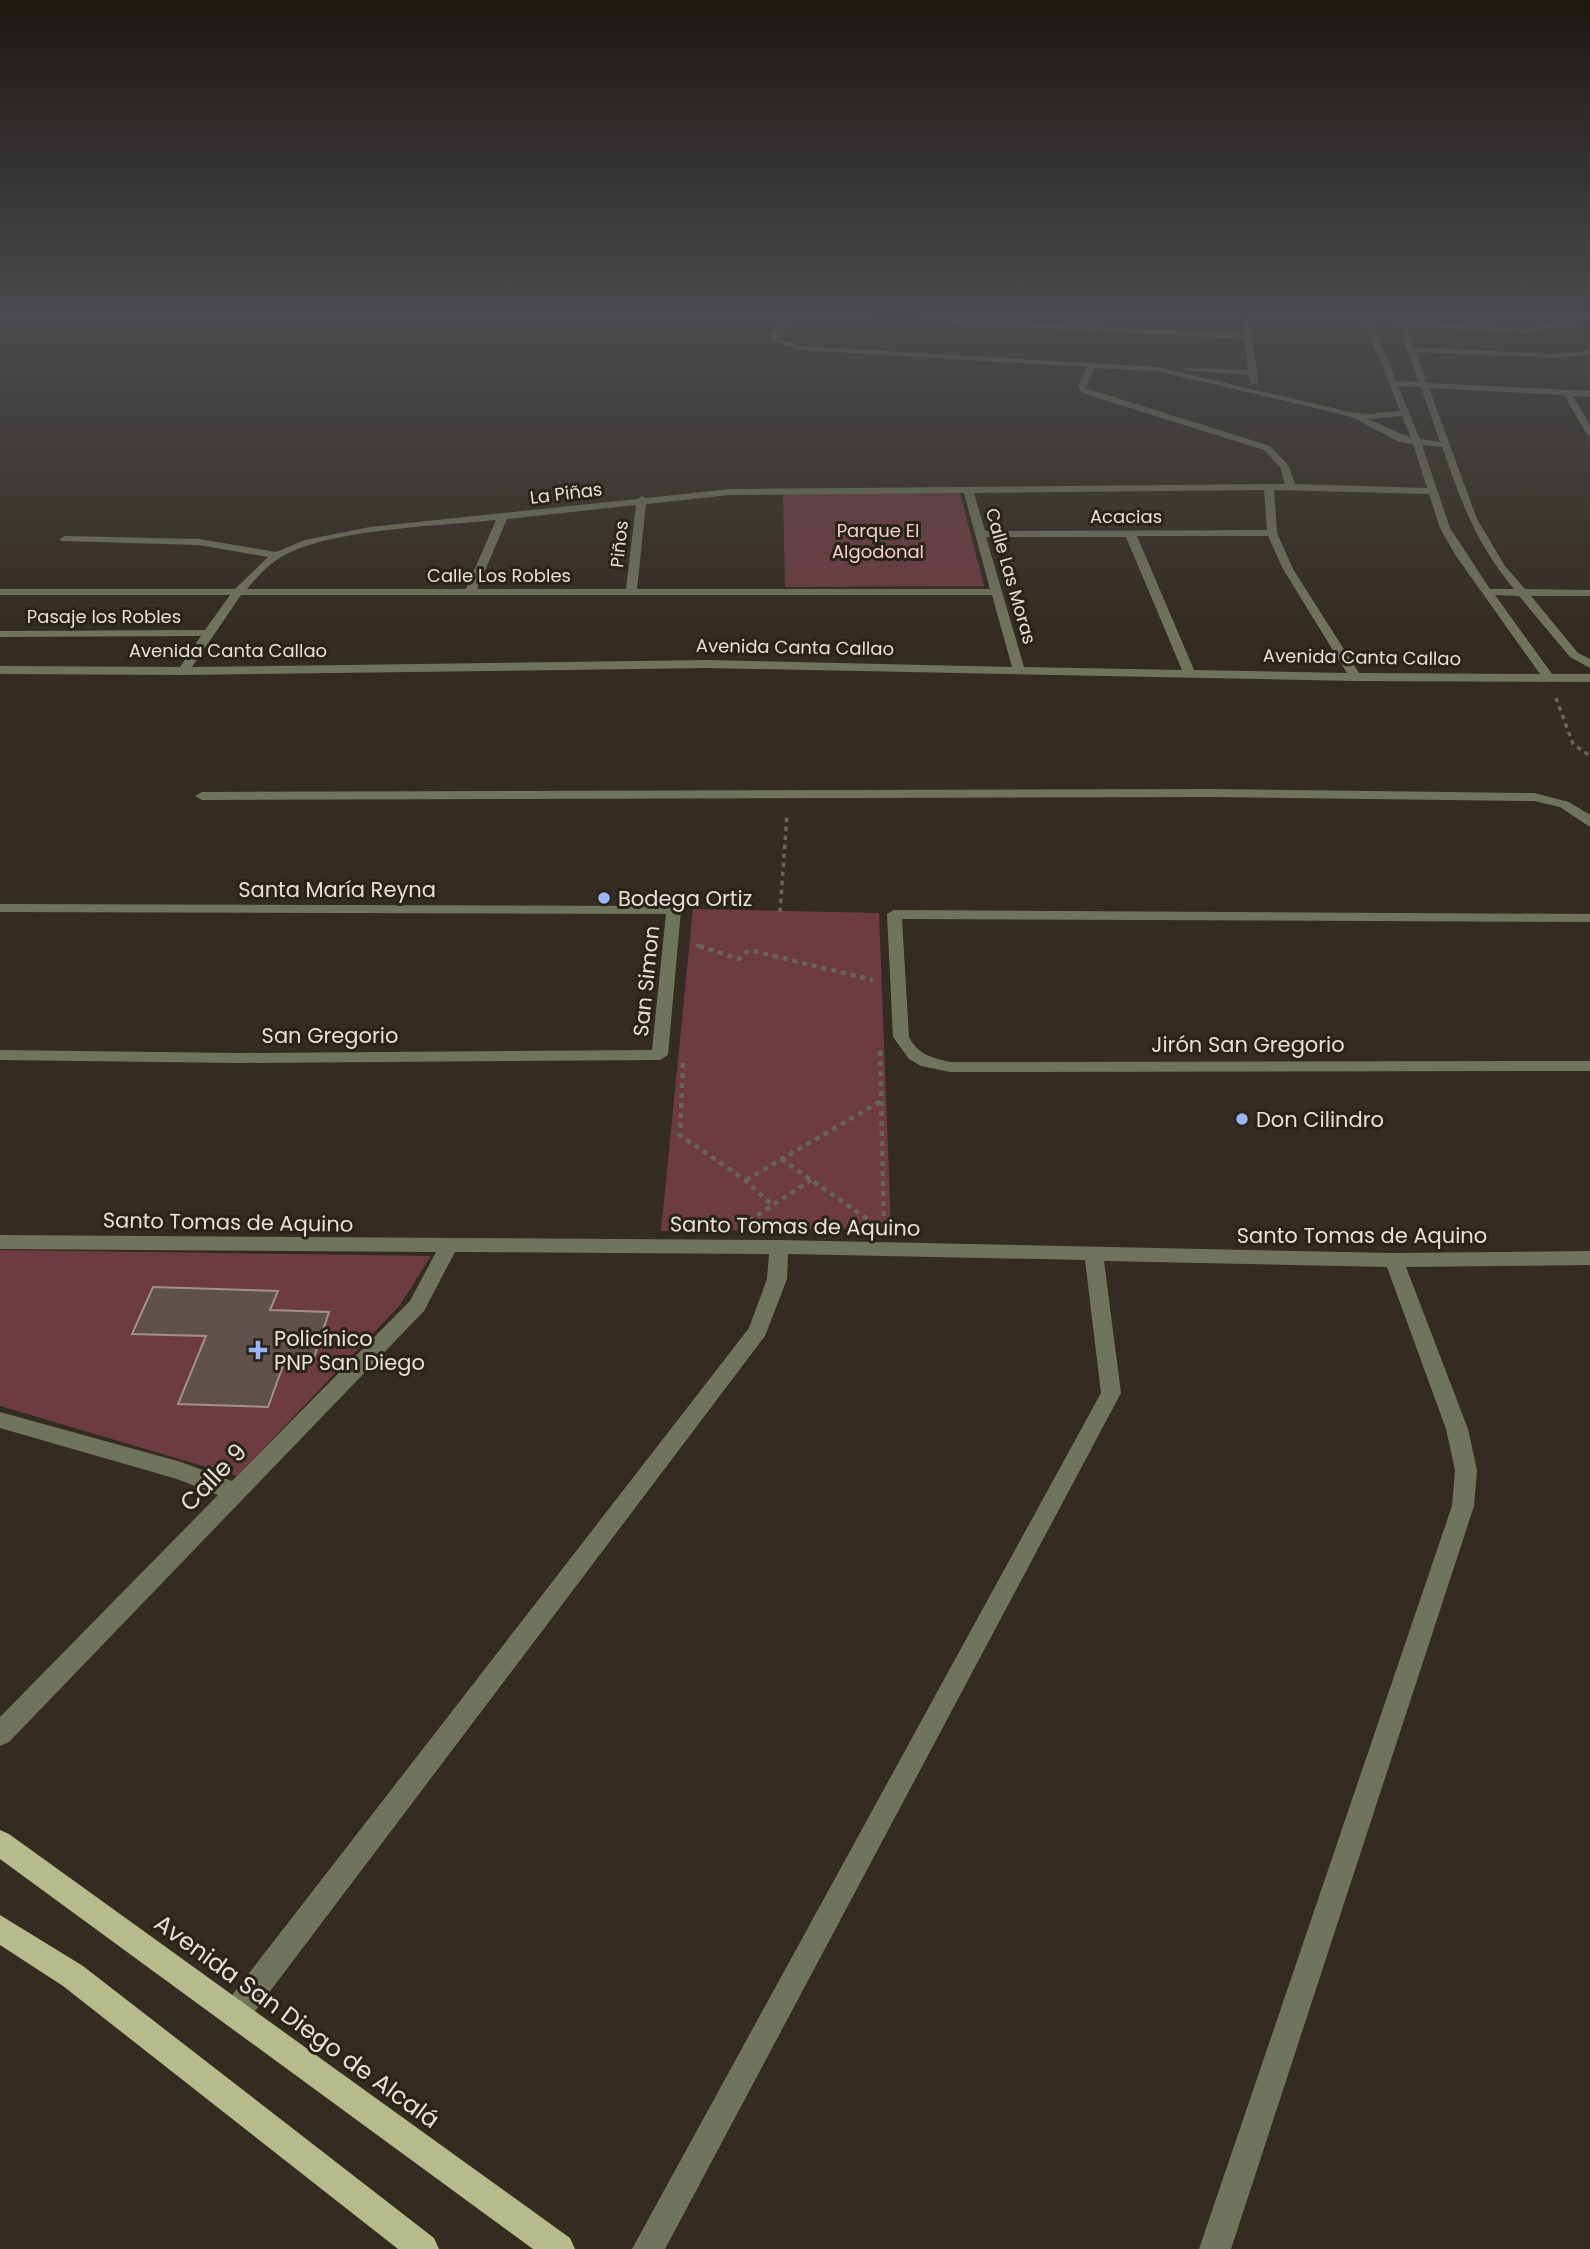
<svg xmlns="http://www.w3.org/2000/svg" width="1590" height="2249" font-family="Poppins,sans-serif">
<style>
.green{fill:#6d3c43}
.building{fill:#60514a;stroke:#a29189;stroke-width:2}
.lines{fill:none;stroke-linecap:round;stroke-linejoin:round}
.path-far1{stroke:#6a6358;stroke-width:3.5;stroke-dasharray:4.5 4.5;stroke-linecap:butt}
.path{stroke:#6a6358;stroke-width:4.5;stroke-dasharray:5 5;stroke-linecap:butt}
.minor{fill:#71745d;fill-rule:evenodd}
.major{fill:#b5bb8a;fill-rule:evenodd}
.poi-dot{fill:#9bb5fd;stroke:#2a2317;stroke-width:2.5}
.labels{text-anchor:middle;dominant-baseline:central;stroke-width:6;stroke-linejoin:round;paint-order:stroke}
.far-street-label{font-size:18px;fill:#e5e0d8;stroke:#2a2317}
.far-park-label{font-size:18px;fill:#f4ced2;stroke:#2a2317}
.street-label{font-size:21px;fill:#e5e0d8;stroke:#2a2317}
.poi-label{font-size:21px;fill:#e5e0d8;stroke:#2a2317;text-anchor:start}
.near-street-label{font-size:24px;fill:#e5e0d8;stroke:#2a2317}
</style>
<rect width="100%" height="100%" fill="#342c20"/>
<path class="green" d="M960,493L984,586L785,587L783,494Z
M693,909L879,913L891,1228L661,1231Z
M0,1250L431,1256L400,1305L237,1476L0,1406Z"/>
<path class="building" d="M153,1287L278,1291L270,1310L329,1312L312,1364L284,1363L268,1407L178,1404L206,1336L132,1334Z"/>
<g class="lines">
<path class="path-far1" d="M1556,698L1573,744L1590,756
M780,912L787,815
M696,945L704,948"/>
<path class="path" d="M699,946L739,959L749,950L873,980
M880,1051L884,1225
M683,1063L680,1135L745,1180L772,1205
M781,1159L872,1222
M746,1180L881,1101
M749,1221L811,1180"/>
<path class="minor" d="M790,317H798L778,339L800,346L1157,367L1350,412L1368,414L1400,411L1363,317H1371L1396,381L1419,382L1396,317H1404L1405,322L1525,329L1589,318L1586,322L1525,333L1407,326L1414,347L1552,354L1590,351V355L1552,358L1416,352L1427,383L1590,391V397L1573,396L1590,425V436L1586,433L1564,395L1429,388L1477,519L1505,566L1525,589L1590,590V596H1531L1578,653L1590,659V668L1570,657L1519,596L1495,595L1552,674H1590V682L1355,681L708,668L184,675L0,674V666L180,667L201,636L0,637V631L205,630L230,595H0V589H235L268,557L199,545L61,541L60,539L65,536L199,539L276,552L305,540L370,527L637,499L642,496L646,498L730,489L1285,484L1280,467L1264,450L1082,393L1078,387L1087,367L799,350L771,340V334ZM1095,368L1156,371L1277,399L1352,417L1399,442L1413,444L1427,488L1295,484L1289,466L1270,446L1088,389L1086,387ZM1398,386L1421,387L1440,442L1420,439ZM1402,416L1411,438L1368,419ZM1422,445L1442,447C1462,503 1475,542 1514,589H1490L1450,528ZM1264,490L1267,530L985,531L974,493ZM1274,490L1429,494L1440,528L1456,556L1540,674L1359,673L1293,569L1277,533ZM964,493L990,589H637L646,504L730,495ZM636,505L626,589H477L507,519ZM496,520L466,589H247C256,578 266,567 278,559C323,529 441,526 496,520ZM1137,536H1268L1283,569L1347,673L1194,670ZM986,537H1126L1182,670L1024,667ZM241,595H992L1012,667L708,660L192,667Z
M836,317H888L1244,334L1242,317H1250L1258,383L1251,385L1249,375L1184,370L1188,368L1248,370L1245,339Z
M1210,789L1534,793L1569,802L1590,815V827L1560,807L1534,801L1210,797L202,800L195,796L202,792Z
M0,904L674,906L681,910L668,1055L660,1060L238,1063L0,1060V1050L238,1053L652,1050L666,914L0,912Z
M894,910L1590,914V922L902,919L909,1037C917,1054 932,1058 950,1062L1590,1061V1071L950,1072L921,1066L909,1059L893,1037L887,914Z
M0,1235L779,1240L1394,1253L1590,1251V1265L1406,1267L1468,1429L1477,1470L1474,1506L1231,2249H1199L1452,1506L1455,1470L1446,1429L1387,1267L1104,1261L1121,1393L665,2249H632L1101,1393L1085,1260L788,1254L787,1279L765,1336L246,2023L236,2027L226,2023L222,2013L226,2003L749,1328L767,1279L769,1254L455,1252L424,1311L9,1742L0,1746V1717L218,1495L177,1479L0,1428V1412L181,1462L232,1481L410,1301L436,1252L0,1249Z"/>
<path class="major" d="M0,1830L9,1834L570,2238L575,2249H533L0,1859Z
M0,1915L83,1966L434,2238L439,2249H398L63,1986L0,1945Z"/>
</g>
<linearGradient id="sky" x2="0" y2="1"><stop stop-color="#1d1812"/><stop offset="0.5" stop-color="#4a4b4e"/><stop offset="1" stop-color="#4a4b4e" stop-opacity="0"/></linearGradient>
<rect width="1590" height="632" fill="url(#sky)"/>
<g class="poi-dot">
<circle cx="604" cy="898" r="7"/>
<circle cx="1242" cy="1119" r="7"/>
<path d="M254.5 1339.5h7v7h7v7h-7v7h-7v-7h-7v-7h7z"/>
</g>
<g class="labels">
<g class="far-street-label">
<text transform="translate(566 493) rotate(-7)">La Piñas</text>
<text x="1126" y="516">Acacias</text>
<text transform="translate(619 544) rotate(-84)">Piños</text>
<text x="499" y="575">Calle Los Robles</text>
<text transform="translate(1011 576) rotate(74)">Calle Las Moras</text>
<text x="104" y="616">Pasaje los Robles</text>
<text transform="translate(795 647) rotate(1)">Avenida Canta Callao</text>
<text x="228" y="650">Avenida Canta Callao</text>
<text transform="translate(1362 657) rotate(1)">Avenida Canta Callao</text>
</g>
<g class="far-park-label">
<text x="878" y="530">Parque El<tspan x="878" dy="21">Algodonal</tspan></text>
</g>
<g class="street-label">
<text x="337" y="889">Santa María Reyna</text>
<text transform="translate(646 981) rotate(-84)">San Simon</text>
<text x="330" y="1035">San Gregorio</text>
<text x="1248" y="1044">Jirón San Gregorio</text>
<text transform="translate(228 1222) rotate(1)">Santo Tomas de Aquino</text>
<text transform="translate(795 1226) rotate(1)">Santo Tomas de Aquino</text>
<text x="1362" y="1235">Santo Tomas de Aquino</text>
</g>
<g class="poi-label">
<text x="618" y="898">Bodega Ortiz</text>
<text x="1256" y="1119">Don Cilindro</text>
<text x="274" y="1338">Policínico<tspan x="274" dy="24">PNP San Diego</tspan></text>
</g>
<g class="near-street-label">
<text transform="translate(213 1477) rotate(-46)">Calle 9</text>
<text transform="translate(297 2021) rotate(36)">Avenida San Diego de Alcalá</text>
</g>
</g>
</svg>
